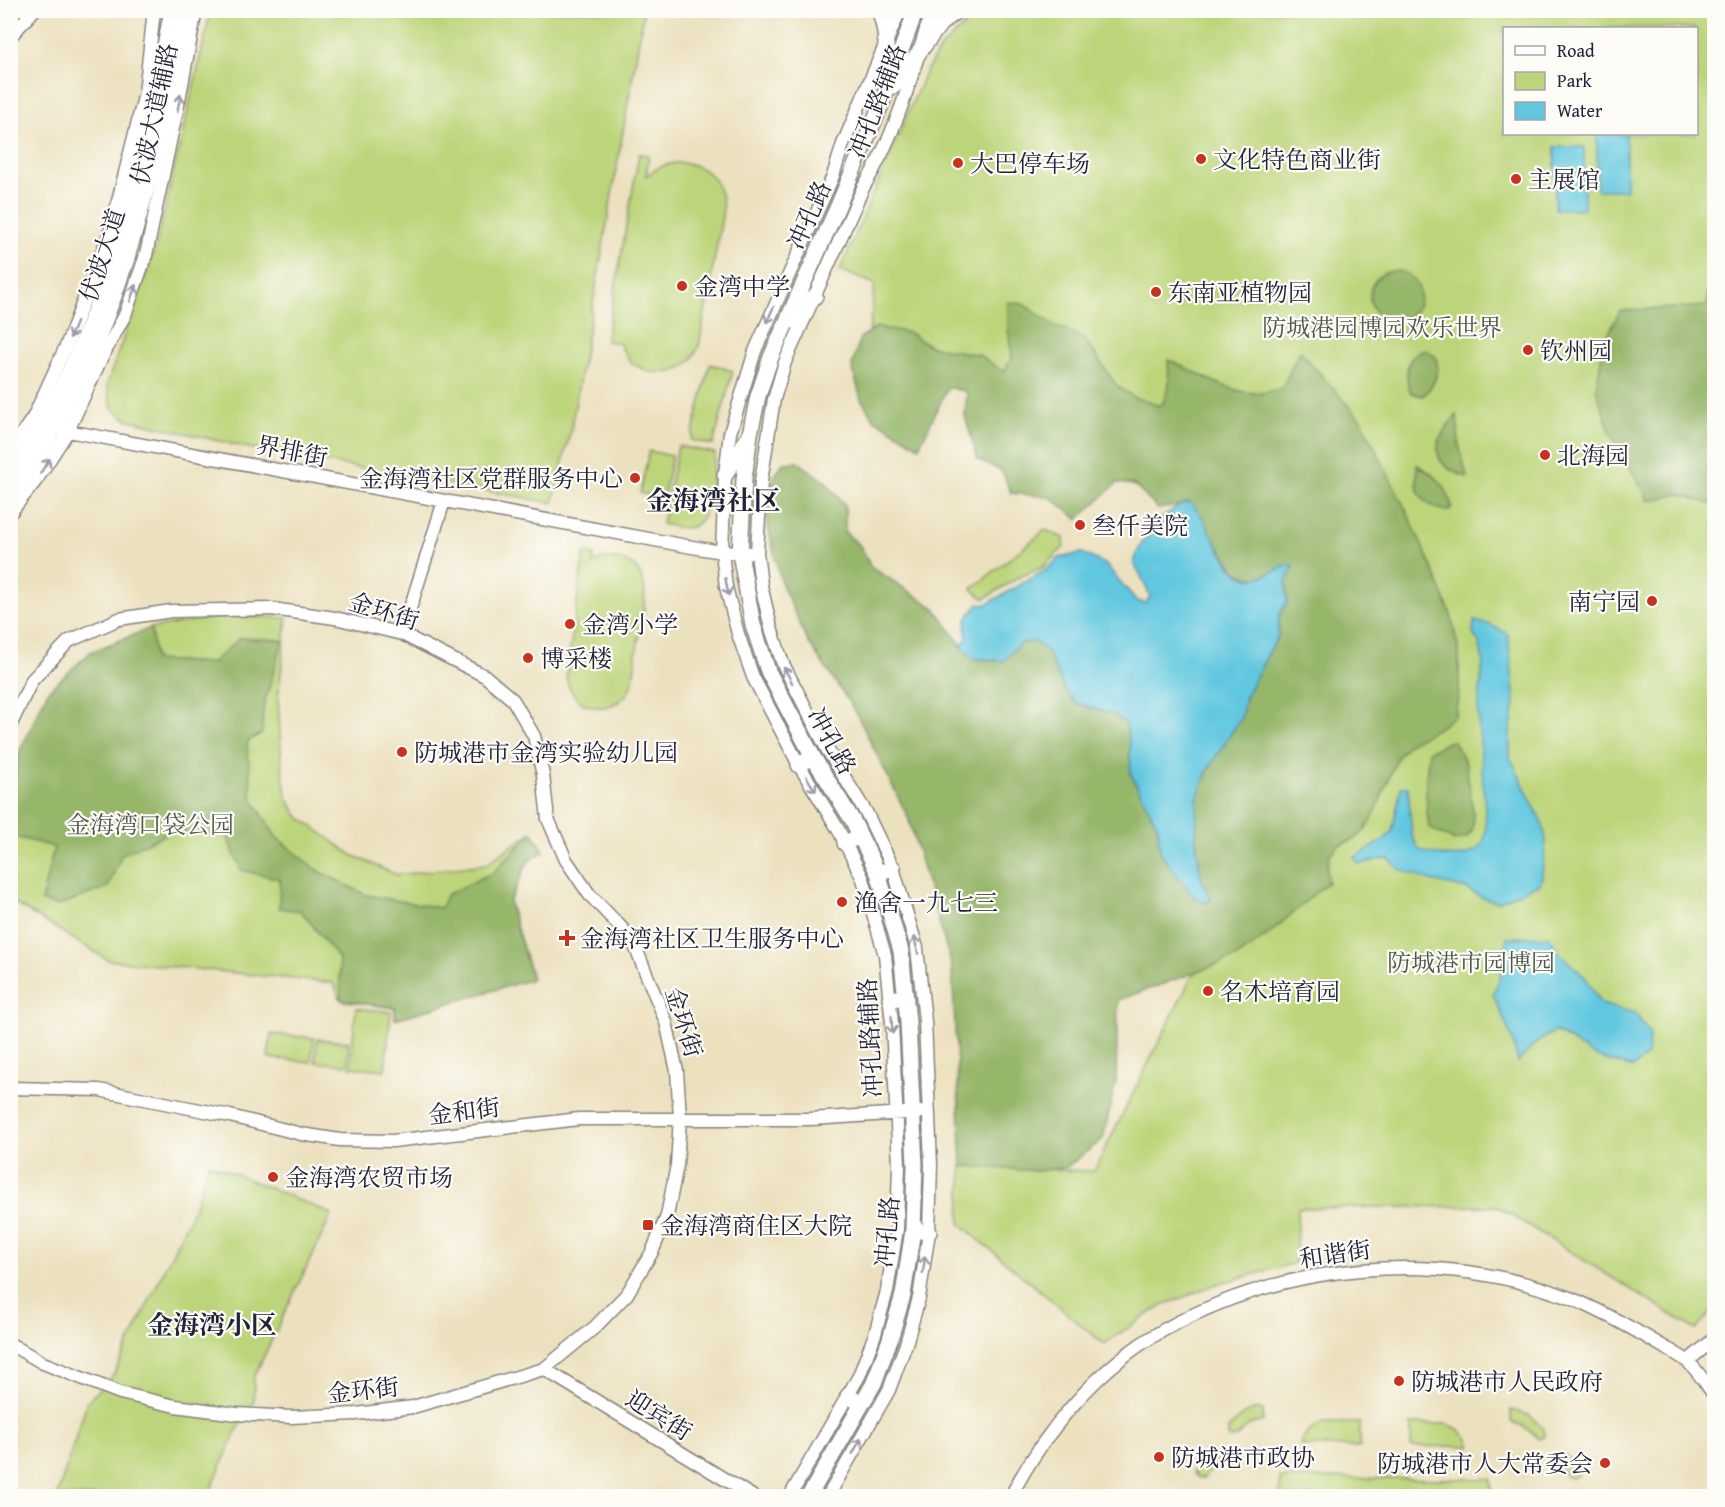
<svg xmlns="http://www.w3.org/2000/svg" width="1725" height="1507" font-family="'Gentium Book Plus','Noto Serif SC',serif">
<style>
.green{fill:#bdd57a;stroke:#707c5a;stroke-width:1.5;fill-rule:evenodd}
.forest{fill:#96b66a;stroke:#5c6c52;stroke-width:1.5}
.water{fill:#61c7df;stroke:#42748d;stroke-width:1.5}
.lines{fill:none;stroke-linecap:round;stroke-linejoin:round}
.minor-casing{stroke:#87827d;stroke-width:15}
.major-casing{stroke:#87827d;stroke-width:18}
.minor{stroke:#fff;stroke-width:12}
.major{stroke:#fff;stroke-width:15}
.oneway{stroke:#9c9ca7}
.poi-dot{fill:#c8321e;stroke:#fdfcf7;stroke-width:2}
.labels{text-anchor:middle;dominant-baseline:central;stroke-width:4.5;stroke-linejoin:round;paint-order:stroke}
.street-label{font-size:24px;fill:#22223b;stroke:#fdfcf7}
.poi-label{font-size:24px;fill:#22223b;stroke:#fdfcf7;text-anchor:start}
.park-label{font-size:24px;fill:#50584e;stroke:#fdfcf7}
.neighbourhood-label{font-size:26px;font-weight:bold;fill:#22223b;stroke:#fdfcf7}
.quarter-label{font-size:27px;font-weight:bold;fill:#22223b;stroke:#fdfcf7}
</style>
<rect width="100%" height="100%" fill="#fdfcf7"/>
<filter id="ink" filterUnits="userSpaceOnUse"><feTurbulence type="fractalNoise" baseFrequency=".0167" numOctaves="2"/><feDisplacementMap in="SourceGraphic" scale="12" xChannelSelector="R" yChannelSelector="G"/><feConvolveMatrix kernelMatrix="1 2 1 2 8 2 1 2 1" color-interpolation-filters="sRGB"/></filter>
<filter id="wash" filterUnits="userSpaceOnUse"><feTurbulence type="fractalNoise" baseFrequency=".008" numOctaves="4" result="noise"/><feDisplacementMap in="SourceGraphic" scale="24" xChannelSelector="R" yChannelSelector="G"/><feGaussianBlur stdDeviation="1.35" result="paint"/><feColorMatrix in="noise" values="0 0 0 0 0 0 0 0 0 0 0 0 0 0 0 0 0 1.4 0 .05"/><feComposite in="paint" operator="in"/></filter>
<g filter="url(#wash)">
<rect width="100%" height="100%" fill="#ece1bf"/>
<path class="green" d="M211,11H644L571,429L553,503L249,448L126,419L112,408L107,384L156,246Z
M993,11H1714V1309L1696,1330L1497,1206L1298,1208L1295,1263L1217,1284L1161,1306L1104,1344L960,1224L962,1166L1094,1171L1375,612L1146,410L868,341L875,284L840,270L926,71L941,47L966,24ZM1504,28H1696V134H1504Z
M639,154L649,155L646,176C682,146 729,170 722,217L699,346L692,359L686,365L672,372H649L630,362L619,343L606,341Z
M710,364L733,371L713,445L691,440Z
M678,446L715,453C712,474 713,527 686,528C678,528 669,525 662,524Z
M649,451L672,456L663,498L640,493Z
M1045,530L1064,538V547L1043,567L1019,577L984,599L972,589Z
M584,554L594,555L593,563C603,558 614,557 624,561C658,573 641,621 637,648C635,661 635,681 628,692C619,705 602,711 587,705C575,700 569,690 566,677Z
M224,616L287,618L278,699L282,769L287,798L298,816L352,855L397,875L486,864L532,832L544,851L528,861L509,902L532,979L395,1019V1008L341,1000L333,983L108,960L11,901V793L20,751L48,691L91,652L151,628Z
M356,1008L391,1012L385,1070L350,1067Z
M271,1034L314,1038L311,1062L268,1058Z
M317,1039L349,1042L347,1065L315,1062Z
M209,1163L332,1214L254,1377V1400L234,1436L208,1496H57L87,1402L114,1374L194,1208Z
M1253,1410H1263V1421L1249,1425L1237,1437L1231,1438L1228,1436V1429L1244,1414Z
M1511,1410L1529,1415L1544,1429L1545,1436L1539,1439L1523,1426L1511,1422Z
M1324,1423H1360V1447L1300,1446C1304,1434 1311,1427 1324,1423Z
M1411,1424H1447C1459,1428 1467,1434 1471,1446L1411,1447Z
M1208,1455L1215,1459V1464L1204,1478H1199L1194,1474L1193,1471Z
M1561,1455L1566,1456L1578,1471V1474L1573,1478L1567,1477L1556,1464L1557,1458Z
M1280,1478L1491,1479V1496H1280Z"/>
<path class="forest" d="M1712,258H1714V505L1679,494L1649,501L1610,432L1596,388L1604,343L1620,311L1707,306Z
M1370 296a25 25 0 1 1 50 0a25 25 0 1 1-50 0Z
M1008,302L1023,304L1056,326L1084,338L1117,386L1135,398L1149,401L1158,406L1163,403L1169,384L1168,360C1198,371 1226,394 1259,393C1267,392 1275,390 1282,388L1300,351L1361,420L1407,512L1434,572L1451,615L1459,652V690L1455,715L1442,726L1408,744L1397,758L1372,820L1363,832L1353,840L1339,845L1329,855L1327,869L1328,882L1269,934L1235,958L1118,1000L1116,1081L1103,1139L1067,1167L1038,1171L962,1166L952,967L908,817L855,711L808,642L781,582L767,523V488L783,463L798,462L824,480L845,505V532L860,546L871,567L935,608L961,645L972,658L1003,661L1021,643L1034,641L1047,651L1065,690L1076,702L1116,715L1126,724L1130,746L1131,774L1158,827L1160,852L1211,900L1201,877L1196,843V799L1207,771L1240,718L1245,697L1278,636L1279,616L1287,602L1285,565C1265,576 1256,584 1235,570L1189,503L1158,509L1134,485L1117,483L1078,519L1050,497L1011,493L1002,471L978,460L965,416L967,392L948,387L919,447L873,418L861,399L852,366L860,338L877,327L910,333L930,346L979,355L1004,372L1012,357L1008,329Z
M1426,349L1436,357C1440,373 1435,385 1423,396L1411,393C1404,374 1404,356 1426,349Z
M1457,415L1459,445L1467,477C1427,464 1432,441 1457,415Z
M1417,465C1436,475 1447,485 1452,507L1448,511C1437,510 1421,502 1418,490C1416,482 1417,472 1417,465Z
M151,628L155,660L212,663L240,638L283,640L263,708L262,733L247,742L252,798L276,837L317,870L366,895L441,908L446,895L494,872L532,832L544,851L528,861L509,902L532,979L395,1019V1008L341,1000L339,959L301,911L279,908L280,879L241,870L227,836L173,831L122,854L108,887L58,906L41,901L54,847L11,836V793L20,751L48,691L91,652Z
M1454,741L1466,764L1473,811V829L1467,837L1455,841L1429,828C1425,802 1425,777 1429,751L1448,742Z"/>
<path class="water" d="M1597,134H1626V190H1597Z
M1555,147H1584V209H1555Z
M1189,502C1210,517 1221,569 1245,577C1264,583 1277,564 1294,565L1286,582L1287,602L1279,616L1278,636L1245,697L1241,718L1207,771L1197,799L1196,843L1201,877L1211,900L1204,903L1195,897L1180,879L1160,852L1158,827L1131,774L1130,746L1126,724L1115,715L1076,703L1065,690L1047,651L1034,641L1021,643L1003,661L972,658L961,645L967,639C964,620 966,617 979,604L985,605L1046,570L1059,558L1082,553L1105,564L1137,601L1146,603L1150,596L1139,572L1134,565C1136,543 1167,507 1189,502Z
M1474,621L1491,625L1508,634L1515,703L1510,733V757L1543,825L1546,841L1541,883L1498,902L1481,897L1467,889L1431,881L1399,869L1388,858L1359,864L1354,858L1381,842L1392,832L1401,787H1408L1412,836L1419,850C1434,855 1456,860 1471,853C1475,851 1480,847 1483,844L1486,825L1478,712L1483,661L1479,643L1473,634Z
M1548,936L1562,956L1586,978L1601,1004L1635,1013L1650,1034L1647,1055L1633,1068L1596,1057L1555,1031L1536,1043L1518,1062L1511,1036L1493,994L1500,978L1507,938Z"/>
</g>
<g filter="url(#ink)">
<g class="lines">
<g class="minor-casing">
<path id="minor" d="M10,37L34,10
M34,416L56,428L68,431L692,547L722,552L757,553
M10,452L34,416L67,344L111,229L145,93L154,10
M10,513L37,479L68,431L101,359L125,315L146,255L179,100L196,10
M402,634L444,501
M10,726L32,680L69,641L119,619L171,611L272,609L335,618L402,634L485,676L513,700L534,736L543,775L548,819L566,860L589,894L632,939L666,1022L677,1071L680,1118L677,1165L667,1216L652,1252L627,1294L595,1327L544,1369L413,1407L356,1414L291,1417L237,1414L175,1406L120,1393L43,1363L10,1344
M10,1088L99,1090L230,1116L301,1134L340,1140L393,1141L579,1119H811L921,1112
M1688,1361L1714,1339
M544,1369L752,1496
M790,1496L859,1376L875,1334L887,1291L897,1229L899,1165L892,1023L885,955L863,879L838,829L799,765L753,677L738,634L726,587L722,552L725,475L730,433L755,351L833,176L843,144L900,10
M828,1496L889,1390L906,1344L919,1298L929,1232L931,1165L925,1021L917,948L893,868L867,814L827,749L783,664L771,628L761,585L757,553L761,481L774,399L785,362L863,188C897,134 913,71 932,10
M1011,1496C1043,1433 1099,1366 1162,1331C1284,1262 1438,1248 1570,1298C1602,1311 1632,1328 1662,1346C1671,1351 1682,1356 1689,1363C1699,1372 1706,1384 1714,1395"/>
</g>
<g class="major-casing">
<path id="major" d="M879,10C889,34 886,57 884,82
M894,86L940,24L957,10
M791,321L815,296
M10,474C36,441 53,406 71,368C123,254 149,133 172,10
M725,475L747,439
M10,494C115,357 154,177 184,10
M799,765L813,757
M845,843L860,836
M878,873L893,868
M890,999L906,997
M913,1230L929,1232
M848,1396L862,1404
M809,1496L874,1383L890,1339L903,1295L913,1230L915,1165L908,1022L901,951L878,873L853,821L813,757L768,671L753,625L740,553L744,479L750,434L758,396L771,357L838,206L883,100L916,10"/>
</g>
<use href="#minor" class="minor"/>
<use href="#major" class="major"/>
</g>
<defs><path id="oneway-shaft" d="M-6 0H5M1.5-3L5.5 0L1.5 3" fill="none" stroke-width="1.6" stroke-linecap="round" stroke-linejoin="round" transform="scale(1.5)"/></defs>
<g class="oneway">
<use href="#oneway-shaft" transform="translate(179 103) rotate(-78)"/>
<use href="#oneway-shaft" transform="translate(133 293) rotate(-71)"/>
<use href="#oneway-shaft" transform="translate(770 315) rotate(114)"/>
<use href="#oneway-shaft" transform="translate(73 330) rotate(112)"/>
<use href="#oneway-shaft" transform="translate(45 466) rotate(-57)"/>
<use href="#oneway-shaft" transform="translate(727 587) rotate(79)"/>
<use href="#oneway-shaft" transform="translate(788 675) rotate(-118)"/>
<use href="#oneway-shaft" transform="translate(811 784) rotate(58)"/>
<use href="#oneway-shaft" transform="translate(916 945) rotate(-103)"/>
<use href="#oneway-shaft" transform="translate(892 1025) rotate(87)"/>
<use href="#oneway-shaft" transform="translate(924 1265) rotate(-82)"/>
<use href="#oneway-shaft" transform="translate(857 1446) rotate(-60)"/>
</g>
</g>
<g class="poi-dot">
<circle cx="1201" cy="159" r="6"/>
<circle cx="958" cy="163" r="6"/>
<circle cx="1516" cy="179" r="6"/>
<circle cx="682" cy="286" r="6"/>
<circle cx="1156" cy="292" r="6"/>
<circle cx="1528" cy="350" r="6"/>
<circle cx="1545" cy="455" r="6"/>
<circle cx="635" cy="478" r="6"/>
<circle cx="1080" cy="525" r="6"/>
<circle cx="1652" cy="601" r="6"/>
<circle cx="570" cy="624" r="6"/>
<circle cx="528" cy="658" r="6"/>
<circle cx="402" cy="752" r="6"/>
<circle cx="842" cy="902" r="6"/>
<path d="M564 929h6v6h6v6h-6v6h-6v-6h-6v-6h6z"/>
<circle cx="1208" cy="991" r="6"/>
<circle cx="273" cy="1177" r="6"/>
<rect x="642" y="1219" width="12" height="12" rx="3"/>
<circle cx="1399" cy="1381" r="6"/>
<circle cx="1159" cy="1457" r="6"/>
<circle cx="1605" cy="1463" r="6"/>
</g>
<g class="labels">
<g class="street-label">
<text transform="translate(877 101) rotate(-69)">冲孔路辅路</text>
<text transform="translate(154 114) rotate(-78)">伏波大道辅路</text>
<text transform="translate(809 215) rotate(-66)">冲孔路</text>
<text transform="translate(102 255) rotate(-72)">伏波大道</text>
<text transform="translate(292 451) rotate(11)">界排街</text>
<text transform="translate(384 611) rotate(17)">金环街</text>
<text transform="translate(832 741) rotate(61)">冲孔路</text>
<text transform="translate(684 1022) rotate(73)">金环街</text>
<text transform="translate(870 1038) rotate(-93)">冲孔路辅路</text>
<text transform="translate(464 1111) rotate(-7)">金和街</text>
<text transform="translate(887 1232) rotate(-85)">冲孔路</text>
<text transform="translate(1335 1254) rotate(-8)">和谐街</text>
<text transform="translate(363 1390) rotate(-6)">金环街</text>
<text transform="translate(659 1415) rotate(32)">迎宾街</text>
</g>
<g class="poi-label">
<text x="1213" y="159">文化特色商业街</text>
<text x="970" y="163">大巴停车场</text>
<text x="1528" y="179">主展馆</text>
<text x="694" y="286">金湾中学</text>
<text x="1168" y="292">东南亚植物园</text>
<text x="1540" y="350">钦州园</text>
<text x="1557" y="455">北海园</text>
<text x="623" y="478" text-anchor="end">金海湾社区党群服务中心</text>
<text x="1092" y="525">叁仟美院</text>
<text x="1640" y="601" text-anchor="end">南宁园</text>
<text x="582" y="624">金湾小学</text>
<text x="540" y="658">博采楼</text>
<text x="414" y="752">防城港市金湾实验幼儿园</text>
<text x="854" y="902">渔舍一九七三</text>
<text x="580" y="938">金海湾社区卫生服务中心</text>
<text x="1220" y="991">名木培育园</text>
<text x="285" y="1177">金海湾农贸市场</text>
<text x="660" y="1225">金海湾商住区大院</text>
<text x="1411" y="1381">防城港市人民政府</text>
<text x="1171" y="1457">防城港市政协</text>
<text x="1593" y="1463" text-anchor="end">防城港市人大常委会</text>
</g>
<g class="park-label">
<text x="1382" y="327">防城港园博园欢乐世界</text>
<text x="150" y="824">金海湾口袋公园</text>
<text x="1471" y="962">防城港市园博园</text>
</g>
<g class="neighbourhood-label">
<text x="212" y="1324">金海湾小区</text>
</g>
<g class="quarter-label">
<text x="713" y="500">金海湾社区</text>
</g>
</g>
<rect width="1725" height="1507" fill="none" stroke="#fdfcf7" stroke-width="36"/>
<rect x="1503" y="27" width="195" height="108" fill="#fdfcf7" stroke="#a5a5ac" stroke-width="1.5"/>
<rect x="1515" y="46" width="30" height="9" fill="#ffffff" stroke="#a5a5ac" stroke-width="1.5"/>
<text x="1557" y="57" font-size="18" fill="#22223b">Road</text>
<rect x="1515" y="72" width="30" height="18" fill="#bdd57a" stroke="#a5a5ac" stroke-width="1.5"/>
<text x="1557" y="87" font-size="18" fill="#22223b">Park</text>
<rect x="1515" y="102" width="30" height="18" fill="#61c7df" stroke="#a5a5ac" stroke-width="1.5"/>
<text x="1557" y="117" font-size="18" fill="#22223b">Water</text>
</svg>
